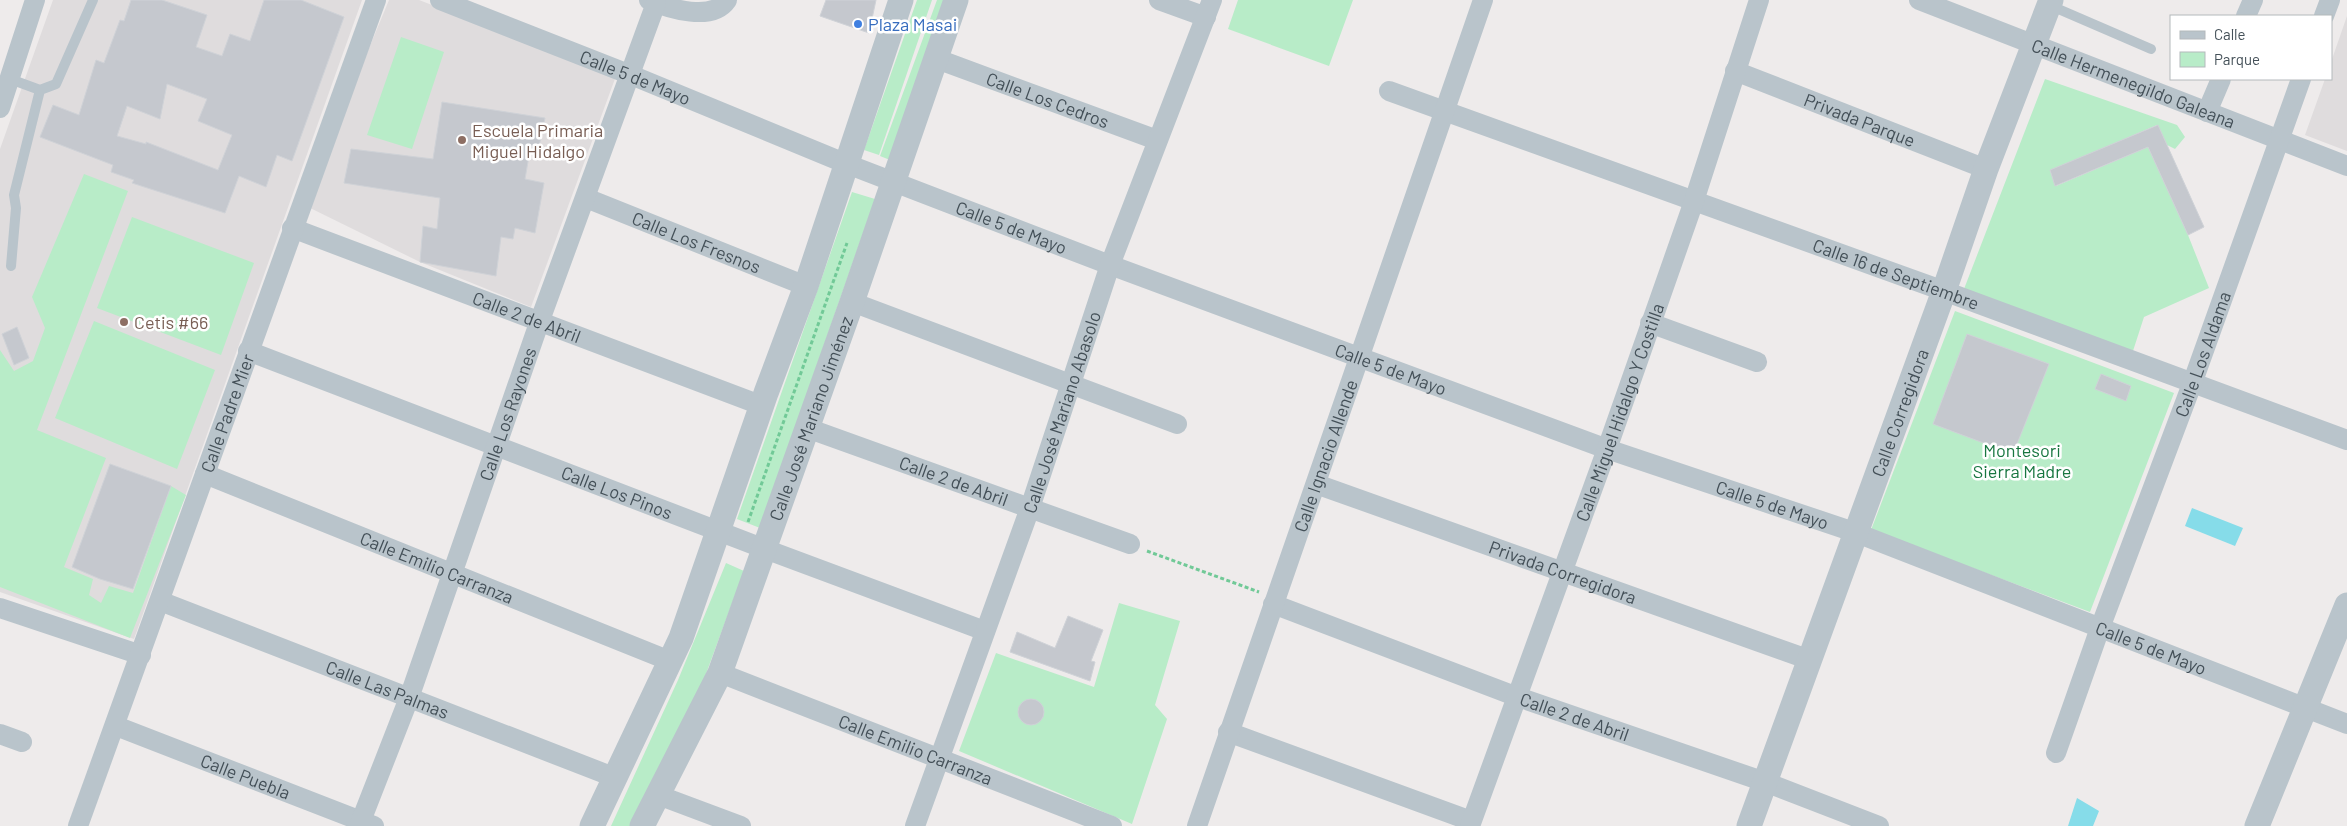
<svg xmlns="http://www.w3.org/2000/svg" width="2347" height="826" font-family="Barlow,sans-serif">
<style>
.education{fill:#dfdcdd}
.green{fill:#b8ecc8}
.water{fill:#86dce9}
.building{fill:#c5c8ce;stroke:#cfd2d7;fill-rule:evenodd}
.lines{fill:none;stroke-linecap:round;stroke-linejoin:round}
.path{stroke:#71c997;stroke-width:3;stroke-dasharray:4 2.5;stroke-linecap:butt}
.service{stroke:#b9c4cb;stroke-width:10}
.minor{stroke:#b9c4cb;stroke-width:20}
.tertiary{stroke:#b9c4cb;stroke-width:25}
.shop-dot{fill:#3f7fe0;stroke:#fff;stroke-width:2}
.education-dot{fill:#8d6e63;stroke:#fff;stroke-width:2}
.labels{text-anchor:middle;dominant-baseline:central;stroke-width:5;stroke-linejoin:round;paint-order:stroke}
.shop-label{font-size:18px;fill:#366cbe;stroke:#fff;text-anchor:start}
.street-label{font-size:18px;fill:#445058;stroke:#fff}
.education-label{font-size:18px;fill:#785e54;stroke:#fff;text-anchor:start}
.park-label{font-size:18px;fill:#187640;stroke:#fff}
</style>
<rect width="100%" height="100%" fill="#eeebeb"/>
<path class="education" d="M53,0H362L134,639L0,592V149Z
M389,0H419L616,76L531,307L420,262L304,205Z
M2347,16V151L2305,135L2325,79H2331V62Z"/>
<path class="green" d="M917,0H932L879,155L864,150Z
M937,0H951L895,162L880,156Z
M1238,0H1353L1329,66L1228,29Z
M401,37L444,52L412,149L367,135Z
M2045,79L2177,125L2185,137L2175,149L2167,145L2157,125L2050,171L2056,186L2148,147L2188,235L2209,288L2144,317L2132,354L1964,289Z
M84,174L128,191L37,430L106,458L64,567L93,579L89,595L101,603L109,586L133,593L171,486L186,495L130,638L0,587V350L14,371L33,361L45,328L32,297Z
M852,192L875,199L760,528L737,519Z
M132,217L254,263L221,355L97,308Z
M1955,311L2174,393L2090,612L1871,530Z
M94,321L215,370L177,469L55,418Z
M726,563L744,571L700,690L634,826H611L678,680Z
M1119,603L1180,621L1155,705L1167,719L1132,824L959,751L996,653L1094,687Z"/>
<path class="water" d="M2192,508L2243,528L2235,546L2185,526Z
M2077,798L2099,811L2093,826H2068Z"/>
<path class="building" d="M131,0H162L207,15L196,47L222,56L230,34L250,41L264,0H301L344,17L292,161L277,155L266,187L239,176L225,213L132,183L134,180L111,172L113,165L40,137L53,105L79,115L96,60L104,63L120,20L124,21ZM167,84L207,99L198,121L232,135L218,170L146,142V144L117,136L127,106L160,119Z
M826,0H876L869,33L820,16Z
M442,102L545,118L538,151L530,150L525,179L544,183L535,233L515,228L513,239L501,237L496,276L420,262L423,226L437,229L440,198L344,183L351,149L433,159Z
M2158,125L2204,227L2188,235L2148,147L2055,186L2050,170Z
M17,327L29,358L14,365L2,334Z
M1967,334L2049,364L2013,454L1933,424Z
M2101,374L2131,386L2126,401L2095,389Z
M110,464L171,486L133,589L100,579L72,567Z
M1068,616L1103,630L1091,661L1095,662L1090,681L1010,652L1017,632L1055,648Z
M1018 712a13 13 0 1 1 26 0a13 13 0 1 1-26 0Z"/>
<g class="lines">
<path class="path" d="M748,522L847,243
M1147,551L1259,592"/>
<path class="service" d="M2049,5L2151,49
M10,79L40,90L56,84L93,0
M11,266L16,208L14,195L40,90"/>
<g class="minor">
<path id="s1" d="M440,0L631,75L847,164L1110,265L1607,449L1854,532L2347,724"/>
<path d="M649,0C670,9 712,22 727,0"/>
<path d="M1159,0L1206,17"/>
<path id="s2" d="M1919,0L2347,166"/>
<path d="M2246,16L2253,0"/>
<path d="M2324,16L2330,0"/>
<path id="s3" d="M937,59L1157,140"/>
<path id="s4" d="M1735,71L1986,169"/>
<path id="s5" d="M1389,91L1944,291L2347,440"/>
<path d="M0,108L35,0"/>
<path d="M2207,112L2221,79"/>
<path id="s6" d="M586,198L806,286"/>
<path id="s7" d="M292,228L763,406"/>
<path d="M852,302L1177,424"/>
<path d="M1650,323L1757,362"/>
<path id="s8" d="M248,351L765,549L985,631"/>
<path id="s9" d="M807,428L1130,544"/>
<path id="s10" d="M205,474L670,661"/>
<path id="s11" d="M1316,484L1810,660"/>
<path id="s12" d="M160,601L616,778"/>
<path id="s13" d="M1273,604L1515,696L1765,782L1879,826"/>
<path d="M0,608L141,655"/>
<path id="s14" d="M720,673L1112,826"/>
<path id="s15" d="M116,726L374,826"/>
<path d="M1228,732L1471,821"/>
<path d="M0,734L22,742"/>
<path id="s16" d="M2056,753L2100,628L2192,384L2301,79"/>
<path d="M658,795L741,826"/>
<path id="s17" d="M78,826L376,0"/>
<path id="s18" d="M359,826L409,698L539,323L656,3"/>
<path id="s19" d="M915,826L1030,508L1110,265L1212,0"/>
<path id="s20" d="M1197,826L1483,0"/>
<path id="s21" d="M1470,826L1607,449L1694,201L1759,0"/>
</g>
<g class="tertiary">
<path d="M592,826L681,638L766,393L806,286L901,0"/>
<path id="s22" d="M642,826L720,673L852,302L956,0"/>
<path id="s23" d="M1749,826L1944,291L1986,169L2051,0"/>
<path d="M2257,826L2347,605"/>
</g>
</g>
<circle class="shop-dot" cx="858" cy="24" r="5"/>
<g class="education-dot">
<circle cx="462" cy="140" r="5"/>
<circle cx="124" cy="322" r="5"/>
</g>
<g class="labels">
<g class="shop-label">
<text x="868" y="24">Plaza Masai</text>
</g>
<g class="street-label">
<text stroke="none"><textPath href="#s1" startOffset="210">Calle 5 de Mayo</textPath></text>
<text stroke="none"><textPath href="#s2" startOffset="230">Calle Hermenegildo Galeana</textPath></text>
<text stroke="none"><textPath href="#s3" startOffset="118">Calle Los Cedros</textPath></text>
<text stroke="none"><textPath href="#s4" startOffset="134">Privada Parque</textPath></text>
<text stroke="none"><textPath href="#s1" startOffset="615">Calle 5 de Mayo</textPath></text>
<text stroke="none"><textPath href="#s6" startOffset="119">Calle Los Fresnos</textPath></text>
<text stroke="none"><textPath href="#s5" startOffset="539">Calle 16 de Septiembre</textPath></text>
<text stroke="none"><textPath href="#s7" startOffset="251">Calle 2 de Abril</textPath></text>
<text stroke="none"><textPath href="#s16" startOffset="425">Calle Los Aldama</textPath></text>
<text stroke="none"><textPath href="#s1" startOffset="1020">Calle 5 de Mayo</textPath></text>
<text stroke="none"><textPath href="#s19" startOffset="439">Calle José Mariano Abasolo</textPath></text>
<text stroke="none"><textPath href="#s21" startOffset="440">Calle Miguel Hidalgo Y Costilla</textPath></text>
<text stroke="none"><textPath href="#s17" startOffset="439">Calle Padre Mier</textPath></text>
<text stroke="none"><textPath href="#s23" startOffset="440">Calle Corregidora</textPath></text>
<text stroke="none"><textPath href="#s18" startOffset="438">Calle Los Rayones</textPath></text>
<text stroke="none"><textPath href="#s22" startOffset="442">Calle José Mariano Jiménez</textPath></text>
<text stroke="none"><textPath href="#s20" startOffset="392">Calle Ignacio Allende</textPath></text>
<text stroke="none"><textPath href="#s9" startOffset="156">Calle 2 de Abril</textPath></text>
<text stroke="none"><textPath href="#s8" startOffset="395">Calle Los Pinos</textPath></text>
<text stroke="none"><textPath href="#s1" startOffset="1425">Calle 5 de Mayo</textPath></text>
<text stroke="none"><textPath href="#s10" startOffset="250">Calle Emilio Carranza</textPath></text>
<text stroke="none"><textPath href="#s11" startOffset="262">Privada Corregidora</textPath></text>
<text stroke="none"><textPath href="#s1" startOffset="1830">Calle 5 de Mayo</textPath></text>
<text stroke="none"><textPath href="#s12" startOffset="244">Calle Las Palmas</textPath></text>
<text stroke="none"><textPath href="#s13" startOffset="322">Calle 2 de Abril</textPath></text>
<text stroke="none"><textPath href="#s14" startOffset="210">Calle Emilio Carranza</textPath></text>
<text stroke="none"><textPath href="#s15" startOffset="139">Calle Puebla</textPath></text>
</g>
<g class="education-label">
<text x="472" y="130">Escuela Primaria<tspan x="472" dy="21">Miguel Hidalgo</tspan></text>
<text x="134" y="322">Cetis #66</text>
</g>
<g class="park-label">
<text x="2022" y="450">Montesori<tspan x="2022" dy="21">Sierra Madre</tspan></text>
</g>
</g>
<rect x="2170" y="15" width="162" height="65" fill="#ffffff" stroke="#b4b9bc"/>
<rect x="2180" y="31" width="25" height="8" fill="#b9c4cb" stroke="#b4b9bc"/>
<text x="2214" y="40" font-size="15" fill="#445058">Calle</text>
<rect x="2180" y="52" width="25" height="15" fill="#b8ecc8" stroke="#b4b9bc"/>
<text x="2214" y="65" font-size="15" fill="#445058">Parque</text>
</svg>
